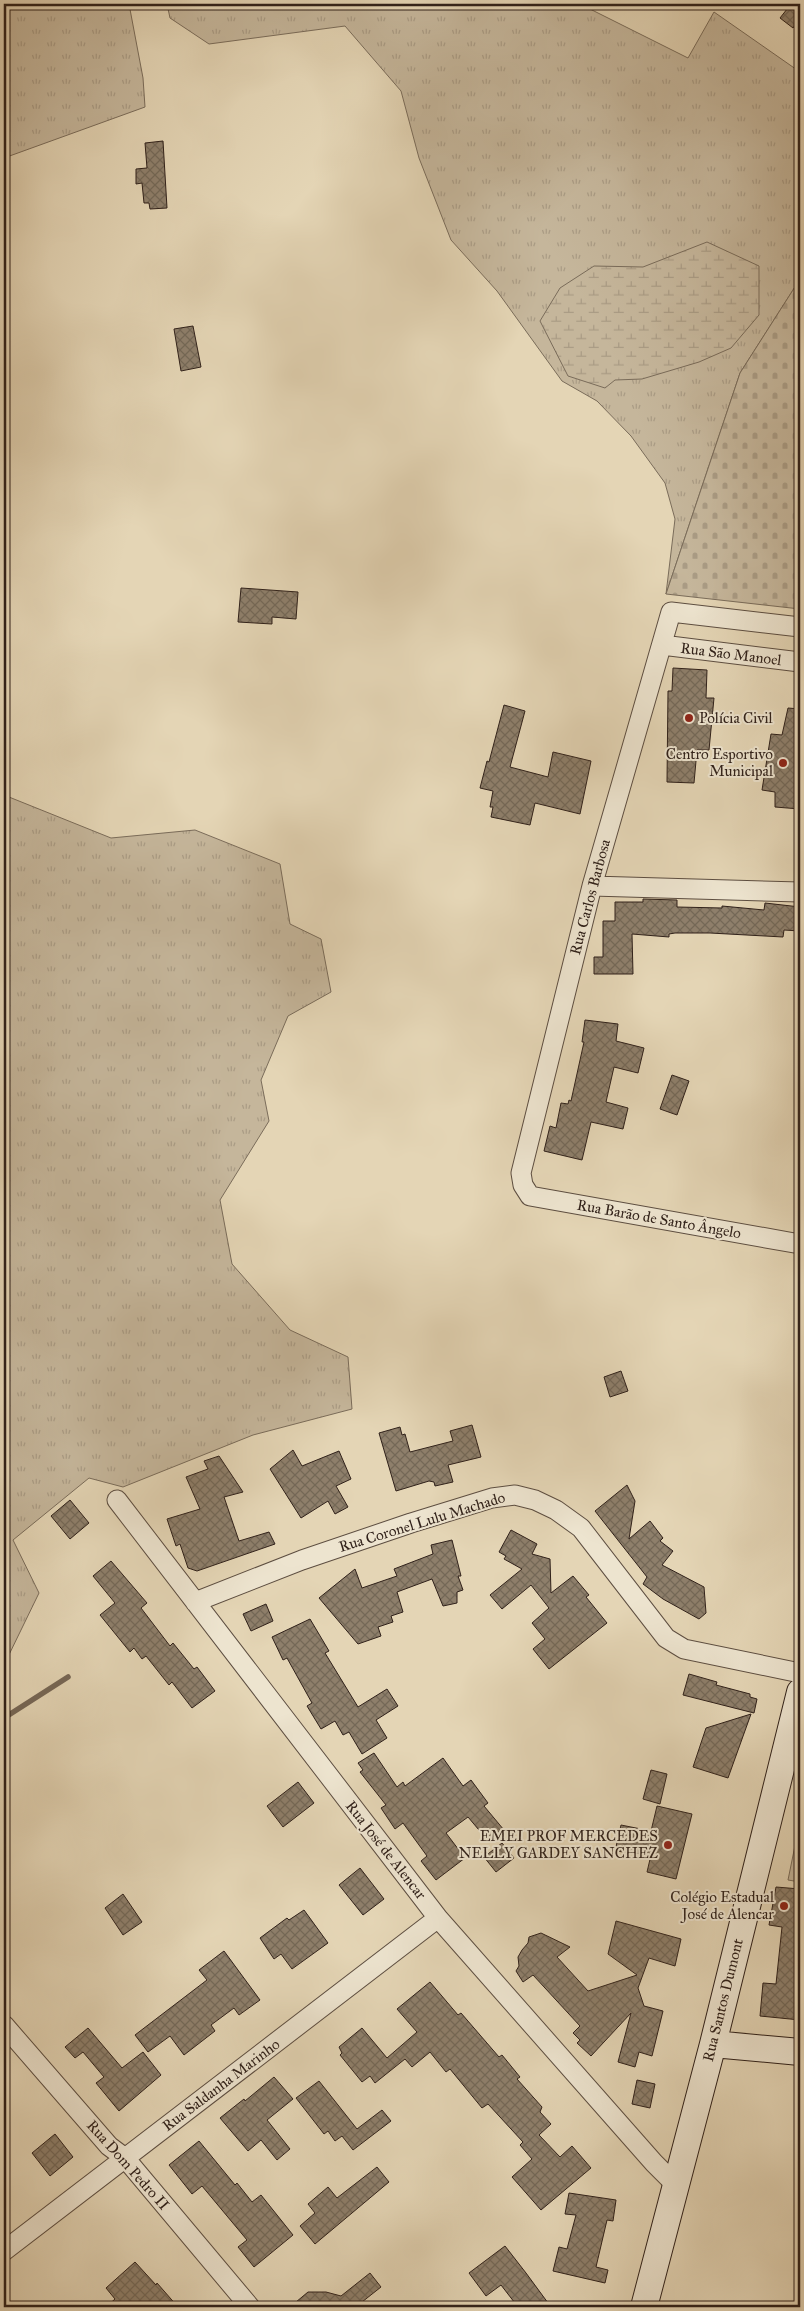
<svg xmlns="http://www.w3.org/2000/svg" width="804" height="2311" font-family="'IM FELL Great Primer',serif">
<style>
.grass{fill:url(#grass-tufts);stroke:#7a6c5a}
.wetland{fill:url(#wetland-marsh);stroke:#7a6c5a}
.cemetery{fill:url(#cemetery-stones);stroke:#7a6c5a}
.pitch{fill:#c5b69b;stroke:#7a6c5a}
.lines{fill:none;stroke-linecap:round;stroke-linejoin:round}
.stream{stroke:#776857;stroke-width:5.5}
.building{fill:url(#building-cross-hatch);stroke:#30211a}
.street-casing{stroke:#5d4e41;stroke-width:21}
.secondary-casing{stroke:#30211a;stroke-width:28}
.street{stroke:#ede4cf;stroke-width:19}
.secondary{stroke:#ede4cf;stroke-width:26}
.poi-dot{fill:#8f2418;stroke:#ede4cf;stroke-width:2}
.labels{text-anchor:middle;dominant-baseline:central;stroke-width:4;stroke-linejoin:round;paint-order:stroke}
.street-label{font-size:15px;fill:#30211a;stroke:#ede4cf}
.poi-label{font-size:15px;fill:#30211a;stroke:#ede4cf;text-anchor:end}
</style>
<defs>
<pattern id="grass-tufts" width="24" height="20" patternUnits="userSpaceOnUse" patternTransform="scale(1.25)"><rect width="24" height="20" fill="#c5b69b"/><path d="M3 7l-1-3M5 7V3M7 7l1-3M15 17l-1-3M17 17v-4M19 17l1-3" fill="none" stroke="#aa9c85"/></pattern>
<pattern id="wetland-marsh" width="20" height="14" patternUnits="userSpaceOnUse" patternTransform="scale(1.25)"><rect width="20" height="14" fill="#c5b69b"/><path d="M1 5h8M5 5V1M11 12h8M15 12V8" fill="none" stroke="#aa9c85"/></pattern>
<pattern id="cemetery-stones" width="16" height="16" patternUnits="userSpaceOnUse" patternTransform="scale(1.25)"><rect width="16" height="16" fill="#c5b69b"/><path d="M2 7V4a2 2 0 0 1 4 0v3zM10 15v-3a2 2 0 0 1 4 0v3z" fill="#aa9c85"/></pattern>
<pattern id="building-cross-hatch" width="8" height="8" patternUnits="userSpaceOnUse" patternTransform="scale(1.25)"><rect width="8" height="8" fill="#8e7f6b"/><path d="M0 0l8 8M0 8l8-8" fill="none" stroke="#746857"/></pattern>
</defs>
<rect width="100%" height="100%" fill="#e4d5b5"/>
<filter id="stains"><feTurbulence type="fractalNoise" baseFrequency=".004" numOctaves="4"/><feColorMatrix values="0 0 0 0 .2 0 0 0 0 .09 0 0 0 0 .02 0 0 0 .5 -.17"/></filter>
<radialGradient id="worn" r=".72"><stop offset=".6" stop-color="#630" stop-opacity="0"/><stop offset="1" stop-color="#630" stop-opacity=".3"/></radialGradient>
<path class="grass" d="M4,4H129L143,78L145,107L4,158Z
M167,4H580L688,58L714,12L800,72V279L740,373L666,594L675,519L665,483L631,436L597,401L562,381L497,291L451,240L419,158L401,91L345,26L209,44L170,18Z
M4,795L111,838L195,830L280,864L290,924L321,939L331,992L288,1016L261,1080L269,1121L220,1200L232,1264L290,1330L348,1357L352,1409L253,1435L123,1487L89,1478L13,1540L39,1593L4,1665Z"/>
<path class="wetland" d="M707,242L759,266V315L731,348L699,362L642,379L615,380L605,388L568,376L540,321L560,288L594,266L643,267Z"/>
<path class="cemetery" d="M800,279V609L666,594L740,373Z"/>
<path class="pitch" d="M800,1821V1882L788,1880Z"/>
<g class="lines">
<path class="stream" d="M4,1718L68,1677"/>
</g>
<path class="building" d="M791,4H800V19L793,28L780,18Z
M163,141L167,208L150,209L149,203H144L142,183L136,184V169L147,168L145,143Z
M193,326L201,367L181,371L174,329Z
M241,588L298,592L296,619L272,617V624L238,622Z
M673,668L707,670L706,698H714L709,750H697L694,783L667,782L668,691H672Z
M504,705L525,711L510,767L548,777L553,752L591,761L580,814L535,803L530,825L491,817L493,807H490L493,791L480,788L487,761L489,762Z
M788,708L800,709V809L775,807V792L762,790L771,734L782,735Z
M643,899L677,900V907L722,908V906L764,910L765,903L800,907V931L784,930L783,937L710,933H675L669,934V937L632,934L633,974H594V957H603V921H615V902H643Z
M585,1020L618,1024L616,1041L644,1048L638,1073L614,1067L606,1102L628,1108L623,1129L591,1122L582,1160L544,1151L550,1126L556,1128L561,1103L568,1104L569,1100L571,1101L584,1042H582Z
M672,1075L689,1081L677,1115L660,1109Z
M621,1371L628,1391L610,1397L604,1377Z
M472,1425L481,1457L448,1465L453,1482L435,1486L434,1482L429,1481L396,1491L379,1433L400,1427L402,1435L405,1434L410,1452L453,1441L450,1431Z
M293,1450L302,1466L339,1451L351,1479L336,1486L348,1507L335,1514L328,1501L301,1518L270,1469Z
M219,1456L243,1492L224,1497L239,1541L269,1532L275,1544L197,1571L188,1568L180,1544L176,1546L167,1519L200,1509L186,1477L208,1469L204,1461Z
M627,1485L635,1501L629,1539L650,1521L663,1538L660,1541L673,1551L662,1565L704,1587L706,1613L699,1619L663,1599L643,1584L647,1577L595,1511Z
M70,1500L89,1523L70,1539L51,1516Z
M511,1530L537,1544L532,1554L550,1559L551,1593L573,1576L589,1595L586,1597L607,1623L549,1669L533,1649L545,1639L532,1623L549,1608L531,1585L502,1609L490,1595L522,1569L504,1559L506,1556L499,1552Z
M452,1540L461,1576H458L463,1590L457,1592V1603L443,1606L432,1579L397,1592L403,1612L391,1616L393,1622L378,1627L381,1636L358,1644L319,1598L355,1569L362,1588L397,1576L394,1569L433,1554L431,1545Z
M111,1561L147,1603L141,1608L170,1646L173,1643L194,1669L197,1667L215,1691L192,1708L172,1682L169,1685L146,1656L142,1659L134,1648L130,1652L100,1615L115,1603L93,1576Z
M266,1604L273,1621L251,1631L243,1614Z
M310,1619L329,1651L325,1653L358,1707L387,1689L398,1706L376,1720L387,1738L362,1754L349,1732L343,1735L335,1721L321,1729L307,1706L312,1703L287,1658L283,1660L272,1637Z
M689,1674L717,1682L716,1685L750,1694V1697L757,1699L754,1713L683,1695Z
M751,1714L728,1778L693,1767L706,1728Z
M374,1753L397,1787L403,1782L405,1786L443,1758L463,1786L471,1780L488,1803L484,1806L504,1830L489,1842L468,1817L446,1833L465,1858L436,1880L421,1861L427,1856L403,1823L395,1829L381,1808L386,1805L360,1772L363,1770L358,1763Z
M651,1770L667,1774L660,1804L643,1799Z
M298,1782L314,1803L283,1827L267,1806Z
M657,1806L692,1814L676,1879L647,1872L651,1855L615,1851L621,1825L651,1831Z
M502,1843L514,1858L496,1872L484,1857Z
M360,1868L384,1899L363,1915L339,1885Z
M776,1887L800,1889V2020L760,2016L763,1983L776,1984L782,1927L769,1925Z
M123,1894L142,1922L123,1935L105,1908Z
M304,1910L328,1943L292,1969L281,1954L274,1959L260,1938L287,1918L289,1920Z
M616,1921L681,1939L675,1966L649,1958L638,1988L644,2006L663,2011L652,2056L639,2052L635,2067L618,2062L631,2013L591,2056L577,2043L580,2040L573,2033L580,2026L533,1975L523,1982L516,1971L519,1966L518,1957L522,1950L528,1943L529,1937L541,1933L570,1947L557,1957L588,1991L637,1975L608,1954Z
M224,1951L260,2000L239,2015L234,2008L211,2025L215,2031L184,2055L170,2036L148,2052L135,2035L207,1980L199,1970Z
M430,1982L458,2015L461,2013L499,2057L502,2055L520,2077L517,2079L542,2107L540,2112L551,2124L539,2135L560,2157L572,2146L591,2168L541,2210L512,2177L532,2159L520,2145L523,2142L488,2104L482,2108L450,2069L446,2072L430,2052L412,2067L405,2059L375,2083L370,2076L362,2082L340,2055L342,2053L339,2047L362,2028L387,2058L417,2032L397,2009Z
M88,2028L122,2068L143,2052L161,2075L119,2111L96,2083L104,2077L83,2052L75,2058L65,2047Z
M274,2077L293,2099L267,2120L290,2149L277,2160L261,2140L248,2151L220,2118L244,2099L245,2101Z
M637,2080L655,2084L650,2108L632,2104Z
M319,2081L357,2129L382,2110L391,2121L353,2150L342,2136L335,2141L328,2131L324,2134L296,2098Z
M55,2134L73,2157L50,2176L32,2153Z
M199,2141L235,2185L237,2183L252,2202L261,2195L293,2235L254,2267L238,2247L247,2240L202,2186L192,2194L169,2165Z
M377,2167L389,2182L315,2244L300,2226L315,2213L308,2204L328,2187L337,2198Z
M569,2193L616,2200L613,2221L607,2220L596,2267L608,2270L605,2283L553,2271L559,2247L567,2249L576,2215L565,2214Z
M505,2246L526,2273L551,2307H518L501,2285L486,2296L469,2273Z
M135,2262L156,2285L157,2283L178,2307H106L115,2299L106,2288Z
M370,2273L381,2287L362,2302L365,2303L364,2307H290L308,2292H326L341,2296Z"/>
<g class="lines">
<g class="street-casing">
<path id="street" d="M800,627L671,612L592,886L521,1173L523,1185L530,1196L800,1244
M662,645L800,662
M592,886L800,892
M117,1500L438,1918L654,2163L675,2184
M195,1602L302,1560L411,1523L492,1498L515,1495L535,1500L556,1510L581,1528L666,1638L684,1649L800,1673
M4,2025L109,2146L125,2158L250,2307
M4,2251L438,1918"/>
</g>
<g class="secondary-casing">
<path id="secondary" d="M713,2044L800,2052
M644,2307L713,2044L800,1692"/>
</g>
<use href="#street" class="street"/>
<use href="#secondary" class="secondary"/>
</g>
<g class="poi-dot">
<circle cx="689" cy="718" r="5"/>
<circle cx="783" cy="763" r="5"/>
<circle cx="668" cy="1845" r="5"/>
<circle cx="784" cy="1906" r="5"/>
</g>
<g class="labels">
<g class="street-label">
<text transform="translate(731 654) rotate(7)">Rua São Manoel</text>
<text transform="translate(590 897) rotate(-75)">Rua Carlos Barbosa</text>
<text transform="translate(659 1219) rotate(10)">Rua Barão de Santo Ângelo</text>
<text transform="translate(422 1522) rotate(-17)">Rua Coronel Lulu Machado</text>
<text transform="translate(386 1850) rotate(52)">Rua José de Alencar</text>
<text transform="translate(723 2000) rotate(-76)">Rua Santos Dumont</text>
<text transform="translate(221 2085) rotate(-37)">Rua Saldanha Marinho</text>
<text transform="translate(128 2165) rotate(48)">Rua Dom Pedro II</text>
</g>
<g class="poi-label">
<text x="699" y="718" text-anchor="start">Polícia Civil</text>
<text x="773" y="754">Centro Esportivo<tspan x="773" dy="17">Municipal</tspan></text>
<text x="658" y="1836">EMEI PROF MERCEDES<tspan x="658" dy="17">NELLY GARDEY SANCHEZ</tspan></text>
<text x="774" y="1897">Colégio Estadual<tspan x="774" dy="17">José de Alencar</tspan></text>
</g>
</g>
<rect width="804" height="2311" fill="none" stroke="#e4d5b5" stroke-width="20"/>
<rect x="5" y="5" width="794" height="2301" fill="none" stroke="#30211a" stroke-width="2.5"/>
<rect x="10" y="10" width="784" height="2291" fill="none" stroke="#30211a"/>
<rect width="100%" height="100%" filter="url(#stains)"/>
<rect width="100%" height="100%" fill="url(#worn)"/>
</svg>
